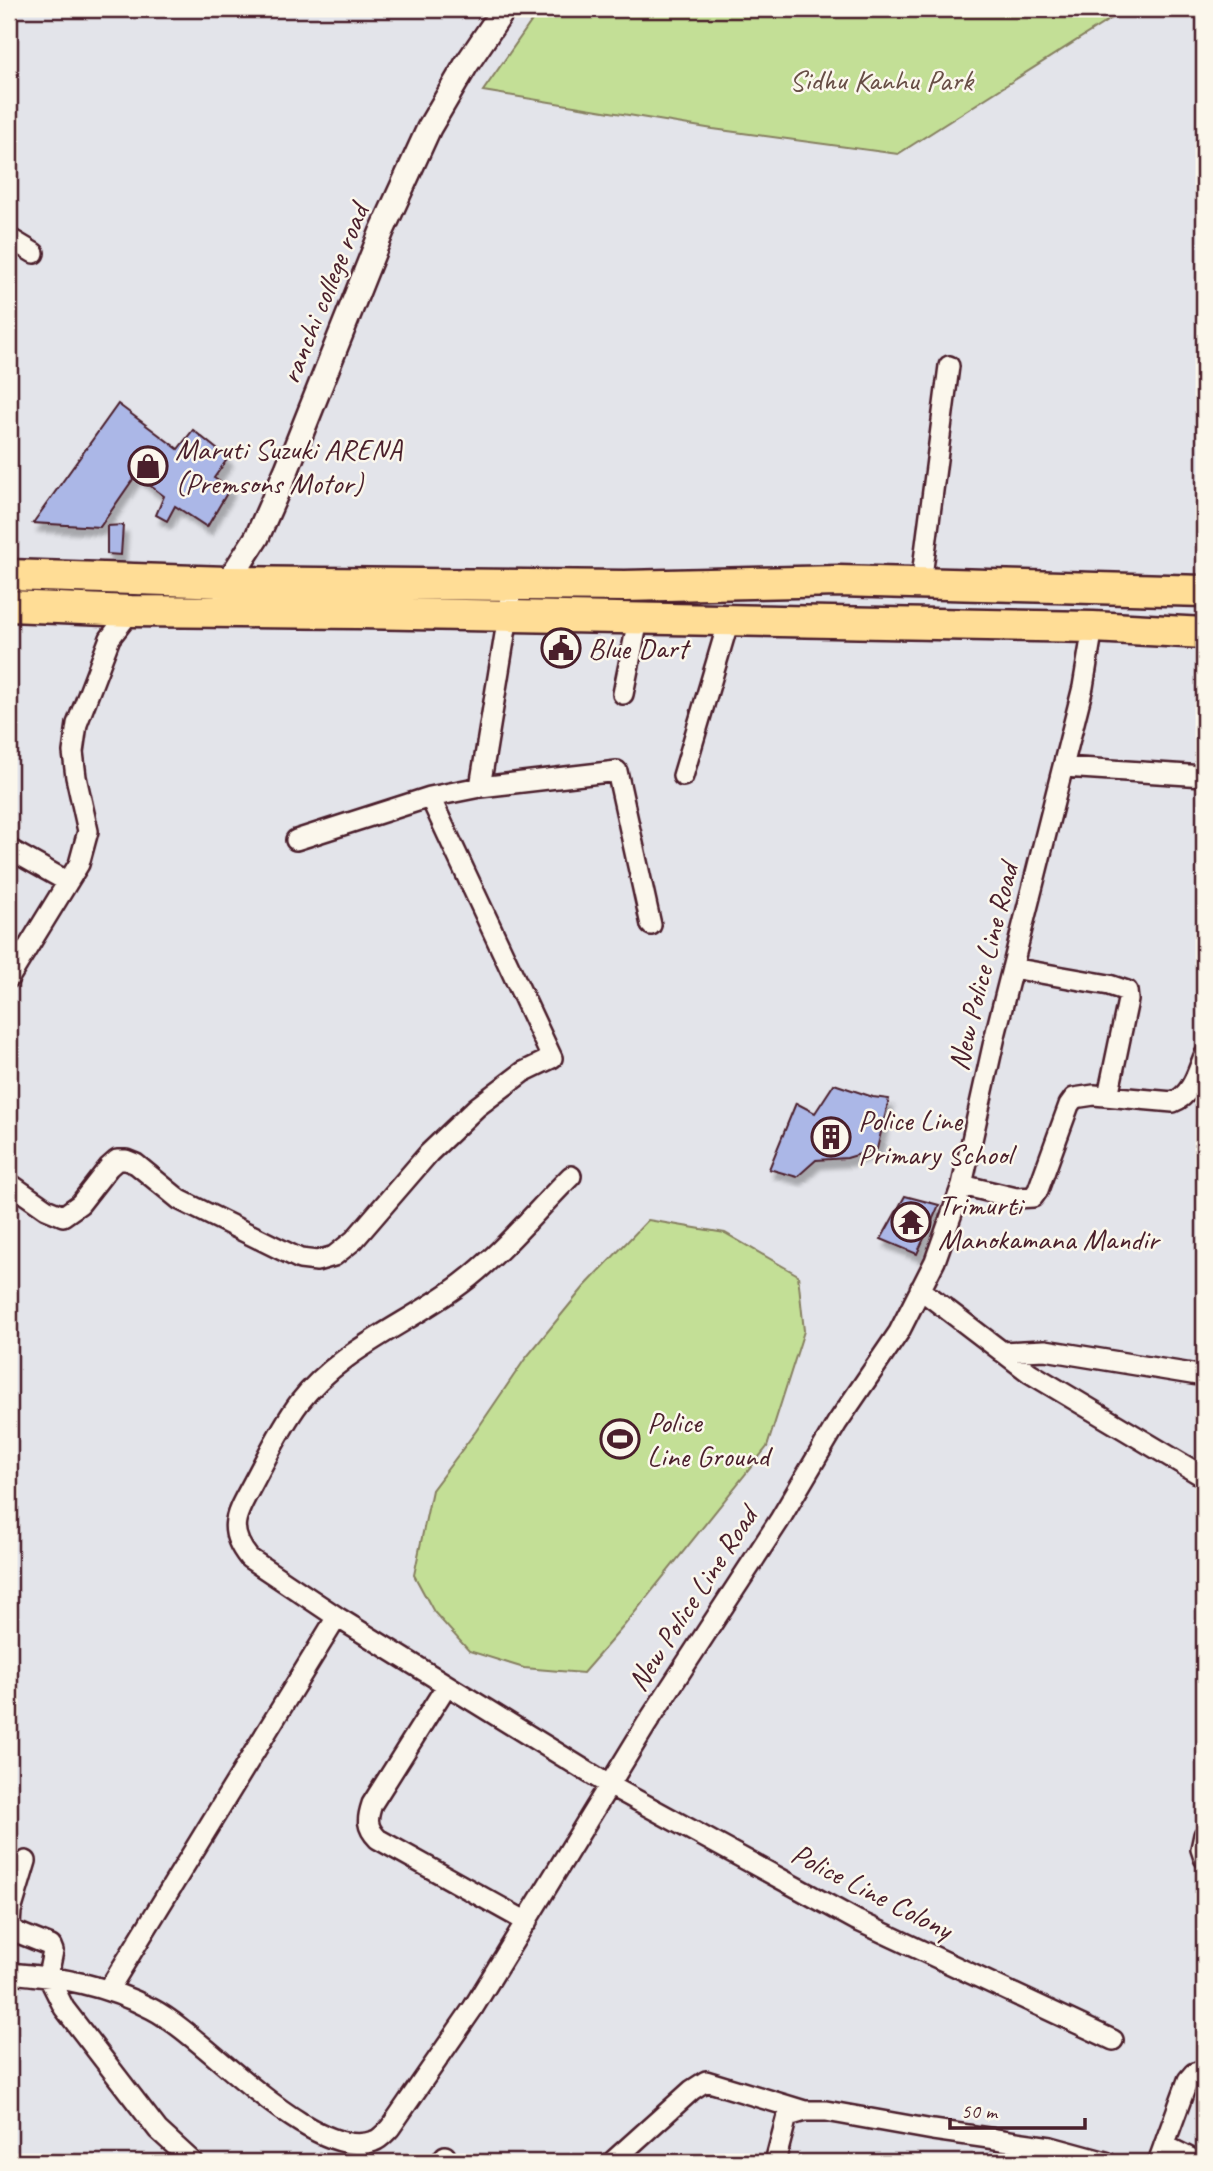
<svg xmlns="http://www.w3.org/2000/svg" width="1213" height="2171" font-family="Caveat,sans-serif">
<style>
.green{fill:#c3df96;stroke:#867f60;stroke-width:2}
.building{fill:#abb7e7;stroke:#4a1f2b;stroke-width:2;filter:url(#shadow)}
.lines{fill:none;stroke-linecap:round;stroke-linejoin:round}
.minor-casing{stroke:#4a1f2b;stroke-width:24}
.tertiary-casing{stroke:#4a1f2b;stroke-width:28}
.primary-casing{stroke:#4a1f2b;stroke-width:35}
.minor{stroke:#fbf7ec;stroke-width:19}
.tertiary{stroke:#fbf7ec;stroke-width:23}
.primary{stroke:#ffdd96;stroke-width:30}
.labels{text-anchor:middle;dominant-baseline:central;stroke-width:5;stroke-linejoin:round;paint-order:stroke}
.park-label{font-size:30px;fill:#684f46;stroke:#fbf7ec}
.street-label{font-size:30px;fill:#4a1f2b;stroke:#fbf7ec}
.poi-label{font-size:30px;fill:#4a1f2b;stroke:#fbf7ec;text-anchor:start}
</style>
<defs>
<filter id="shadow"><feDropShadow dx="4.5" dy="8" stdDeviation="2" flood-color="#0004"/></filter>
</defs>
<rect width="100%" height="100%" fill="#e3e4ea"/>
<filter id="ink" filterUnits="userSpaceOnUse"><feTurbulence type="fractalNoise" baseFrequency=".0143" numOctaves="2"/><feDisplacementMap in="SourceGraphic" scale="14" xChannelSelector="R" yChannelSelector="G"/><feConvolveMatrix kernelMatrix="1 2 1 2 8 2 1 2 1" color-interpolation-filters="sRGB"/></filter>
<g filter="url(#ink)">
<path class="green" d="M540,9H1126L898,154L713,129L483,91Z
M648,1220L725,1233L798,1275L804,1331L767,1447L623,1627L583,1673L524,1668L469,1651L434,1612L414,1575L432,1490L476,1431L525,1359L584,1287Z"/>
<path class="building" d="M118,404L178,449L193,430L228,458L214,478L230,488L207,527L175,506L167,521L156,515L164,496L136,475L100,527L33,523Z
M123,525L121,555L107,554V526Z
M834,1084L873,1097L889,1099L877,1149L847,1158L816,1160L797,1177L769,1169L796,1103L815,1113Z
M905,1196L939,1205L917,1254L881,1239Z"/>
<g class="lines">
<g class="minor-casing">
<path id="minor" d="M9,238L34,253
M921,584L949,366
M623,694L638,620
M1064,767L1204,776
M683,776L729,620
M480,787L508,616L511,585
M296,840L430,797L480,787L617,771L651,925
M9,849L68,882
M1012,968L1109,985L1127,991L1128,1000L1108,1096
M9,978L79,864L88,831L76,777L73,752L77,724L110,638L131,611
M571,1176C535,1212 501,1254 461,1284C408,1324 340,1349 299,1403C281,1427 268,1455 254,1481C238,1512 224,1527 249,1558L337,1617L609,1785L856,1920L1113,2040
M9,1183L46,1209L63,1216L80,1204L109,1167L117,1160H126L136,1164L180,1200L300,1259L317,1261L334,1256L354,1240L429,1153L477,1107L523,1072L552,1058L430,797
M962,1185L1016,1198L1033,1197L1038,1190L1069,1105L1074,1098L1094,1095L1173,1102C1192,1095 1197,1073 1204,1056
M920,1289L1030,1373L1204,1477
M1002,1352L1045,1350L1204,1376
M447,1685L372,1804C367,1819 366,1827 378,1839L527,1922
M1204,1835L1201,1849L1204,1858
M26,1861L11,1911L10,1926L16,1932L51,1946L53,1951L48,1976L64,2008L158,2130L193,2162
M9,1973C60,1977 106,1985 152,2009C204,2035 313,2164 374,2141C380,2139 385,2133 390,2128L473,2008L646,1725L779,1521L837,1423L899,1332L935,1261L962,1185L996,1032L1083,687L1093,627
M109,1989L337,1617
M1164,2145L1198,2162
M441,2162L445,2156
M612,2162L692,2090L706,2081L805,2111
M775,2162L786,2120L791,2115L805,2111H826L933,2130L1051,2147L1106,2162
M1158,2162L1188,2080L1194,2073L1204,2070"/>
</g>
<g class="tertiary-casing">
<path id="tertiary" d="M226,595L228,582L257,537L287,469L382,231L429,128L466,65L504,9"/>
</g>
<g class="primary-casing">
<path id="primary" d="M9,575L228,582L625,586L839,581L1204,591
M9,606L131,611L358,613L1093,627L1204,633"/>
</g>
<use href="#minor" class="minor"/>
<use href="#tertiary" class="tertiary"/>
<use href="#primary" class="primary"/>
</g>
</g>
<defs>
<g id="shop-ring" transform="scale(2.0125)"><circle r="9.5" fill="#fbf7ec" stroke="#4a1f2b" stroke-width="1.5"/><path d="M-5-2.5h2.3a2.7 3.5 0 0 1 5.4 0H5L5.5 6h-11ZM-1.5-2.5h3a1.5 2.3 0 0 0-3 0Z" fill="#4a1f2b"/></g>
<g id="civic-ring" transform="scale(2.0125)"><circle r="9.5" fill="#fbf7ec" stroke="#4a1f2b" stroke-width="1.5"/><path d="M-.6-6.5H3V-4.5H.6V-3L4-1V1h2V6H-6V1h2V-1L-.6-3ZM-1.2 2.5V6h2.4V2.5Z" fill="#4a1f2b"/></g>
<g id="building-ring" transform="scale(2.0125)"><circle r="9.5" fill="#fbf7ec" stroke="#4a1f2b" stroke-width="1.5"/><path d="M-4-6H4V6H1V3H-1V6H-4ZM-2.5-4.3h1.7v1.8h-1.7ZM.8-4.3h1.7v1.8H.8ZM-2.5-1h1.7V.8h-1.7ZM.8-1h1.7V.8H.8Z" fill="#4a1f2b"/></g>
<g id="temple-ring" transform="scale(2.0125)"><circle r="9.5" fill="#fbf7ec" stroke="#4a1f2b" stroke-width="1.5"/><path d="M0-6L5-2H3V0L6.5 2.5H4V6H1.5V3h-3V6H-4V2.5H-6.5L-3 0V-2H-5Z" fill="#4a1f2b"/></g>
<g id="stadium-ring" transform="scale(2.0125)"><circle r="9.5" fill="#fbf7ec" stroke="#4a1f2b" stroke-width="1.5"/><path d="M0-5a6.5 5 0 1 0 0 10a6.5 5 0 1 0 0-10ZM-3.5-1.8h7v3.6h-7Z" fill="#4a1f2b"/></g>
</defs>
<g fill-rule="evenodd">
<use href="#shop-ring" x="148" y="466"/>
<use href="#civic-ring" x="561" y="648"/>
<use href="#building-ring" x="831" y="1137"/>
<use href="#temple-ring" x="911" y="1222"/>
<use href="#stadium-ring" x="620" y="1439"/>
</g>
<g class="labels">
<g class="park-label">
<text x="881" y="80">Sidhu Kanhu Park</text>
</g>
<g class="street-label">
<text transform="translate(324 294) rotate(-68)">ranchi college road</text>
<text transform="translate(983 967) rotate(-76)">New Police Line Road</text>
<text transform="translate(692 1599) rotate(-57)">New Police Line Road</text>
<text transform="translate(872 1891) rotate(27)">Police Line Colony</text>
</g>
<g class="poi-label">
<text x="175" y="449">Maruti Suzuki ARENA<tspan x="175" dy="34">(Premsons Motor)</tspan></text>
<text x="588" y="648">Blue Dart</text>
<text x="858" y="1120">Police Line<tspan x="858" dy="34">Primary School</tspan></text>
<text x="938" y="1205">Trimurti<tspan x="938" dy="34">Manokamana Mandir</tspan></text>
<text x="647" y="1422">Police<tspan x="647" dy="34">Line Ground</tspan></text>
</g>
</g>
<rect width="1213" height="2171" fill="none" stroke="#fbf7ec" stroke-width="35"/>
<rect x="18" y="18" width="1178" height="2136" fill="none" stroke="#4a1f2b" stroke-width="2.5" filter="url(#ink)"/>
<path d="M950 2118v10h135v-10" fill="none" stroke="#4a1f2b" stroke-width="3.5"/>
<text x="961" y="2118" font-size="21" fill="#4a1f2b" stroke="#fbf7ec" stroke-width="5" paint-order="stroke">50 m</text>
</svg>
